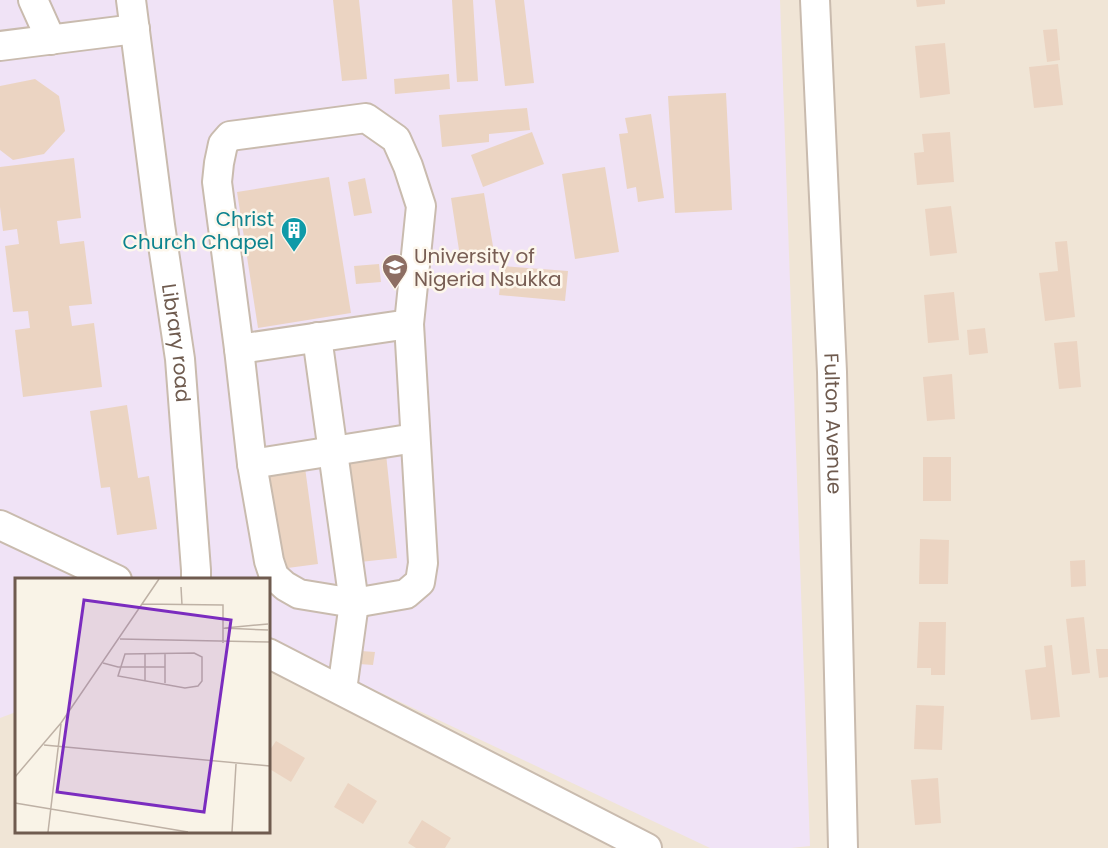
<svg xmlns="http://www.w3.org/2000/svg" width="1108" height="848" font-family="Poppins,sans-serif">
<style>
.residential{fill:#f0e5d6;fill-rule:evenodd}
.education{fill:#f0e3f6}
.building{fill:#ebd4c2}
.lines{fill:none;stroke-linecap:round;stroke-linejoin:round}
.minor-casing{stroke:#c9bbae;stroke-width:32}
.minor{stroke:#fff;stroke-width:28}
.labels{text-anchor:middle;dominant-baseline:central;stroke-width:5;stroke-linejoin:round;paint-order:stroke}
.culture-label{font-size:20px;fill:#0d838f;stroke:#fdf7ec;text-anchor:end}
.education-label{font-size:20px;fill:#785e54;stroke:#fdf7ec;text-anchor:start}
.street-label{font-size:20px;fill:#6f5b4f;stroke:#fdf7ec}
.inset-road{fill:none;stroke:#beb1a5;stroke-width:1.5}
.view{fill:#7b2cbf;fill-opacity:0.15;stroke:#7b2cbf;stroke-width:3}
.inset-edge{fill:none;stroke:#6f5b4f;stroke-width:3}
</style>
<rect width="100%" height="100%" fill="#f9f3e7"/>
<path class="residential" d="M0,0H1108V848H0ZM16,580H268V832H16Z"/>
<path class="education" d="M0,0H780L810,846L791,848H710L269,640L268,580H16V712L0,718Z"/>
<path class="building" d="M333,0H359L367,79L342,81Z
M452,0H473L478,81L457,82Z
M495,0H524L534,83L505,86Z
M916,0H945V4L917,7Z
M1057,29L1060,60L1047,62L1043,30Z
M945,43L950,94L920,98L915,46Z
M1058,64L1063,105L1034,108L1029,67Z
M449,74L450,89L395,94L394,79Z
M35,79L59,96L65,131L44,154L13,160L0,150V86Z
M726,93L732,210L675,213L668,96Z
M527,108L530,130L489,134V142L442,147L439,115Z
M651,114L664,198L638,202L636,187L627,189L619,134L628,133L625,118Z
M532,132L544,164L483,187L471,155Z
M950,132L954,182L917,185L914,153L924,152L922,134Z
M74,158L81,218L57,221L60,244L84,241L92,304L69,306L72,326L94,323L102,387L23,397L15,330L30,328L28,311L13,312L5,246L19,244L17,229L3,231L0,207V167Z
M605,167L619,252L575,259L562,174Z
M329,177L351,313L258,328L237,192Z
M365,178L372,213L354,216L348,182Z
M484,193L495,258L461,263L451,198Z
M951,206L957,253L930,256L925,209Z
M1067,241L1075,317L1045,321L1039,273L1058,271L1055,242Z
M379,264L381,282L356,284L354,266Z
M502,266L568,271L565,301L499,295Z
M954,292L959,340L928,343L924,295Z
M985,328L988,353L969,355L967,330Z
M1077,341L1081,387L1059,389L1054,343Z
M952,374L955,419L927,421L923,377Z
M127,405L138,478L149,476L157,529L117,535L110,487L101,488L90,411Z
M386,454L397,558L360,562L349,458Z
M923,457H951V501H923Z
M304,460L318,564L280,569L266,466Z
M920,539L949,540L948,584H919Z
M1085,560L1086,586L1071,587L1070,561Z
M1084,617L1090,673L1072,675L1066,619Z
M919,622H946L945,675H931V668H917Z
M1052,645L1060,717L1031,720L1025,670L1046,667L1044,646Z
M1096,649H1108V677L1099,678Z
M361,651L375,652L373,665L359,664Z
M916,705L944,706L942,750L914,749Z
M276,741L305,758L291,782L268,768V753Z
M938,778L941,823L915,825L911,780Z
M348,783L377,801L363,824L334,807Z
M422,820L451,838L445,848H416L408,843Z"/>
<g class="lines">
<g class="minor-casing">
<g id="minor">
<path d="M33,0L51,40"/>
<path id="s1" d="M131,0L160,225L180,359L196,570V580"/>
<path id="s2" d="M815,0L832,372L843,848"/>
<path d="M0,46L135,29"/>
<path d="M366,118L396,139L408,166L421,206L409,324L423,563L420,582L406,594L354,603L299,594L285,586L274,576L269,561L252,464L239,349L217,182L219,163L223,144L230,136Z"/>
<path d="M317,337L354,603L342,690"/>
<path d="M239,349L409,324"/>
<path d="M252,464L415,438"/>
<path d="M0,525L117,580"/>
<path d="M268,653L647,848"/>
</g>
</g>
<use href="#minor" class="minor"/>
</g>
<defs>
<g id="building-pin" transform="scale(1.35)"><path d="M0 17L-7.5 6A9.5 9.5 0 1 1 7.5 6Z" fill="#0f9aa8" stroke="#fdf7ec"/><path d="M-4-6H4V6H1V3H-1V6H-4ZM-2.5-4.3h1.7v1.8h-1.7ZM.8-4.3h1.7v1.8H.8ZM-2.5-1h1.7V.8h-1.7ZM.8-1h1.7V.8H.8Z" fill="#fff"/></g>
<g id="university-pin" transform="scale(1.35)"><path d="M0 17L-7.5 6A9.5 9.5 0 1 1 7.5 6Z" fill="#8d6e63" stroke="#fdf7ec"/><path d="M0-5L7-2L0 1L-7-2ZM-4 1L0 2.5L4 1V4Q0 6-4 4Z" fill="#fff"/></g>
</defs>
<g fill-rule="evenodd">
<use href="#building-pin" x="294" y="230"/>
<use href="#university-pin" x="395" y="267"/>
</g>
<g class="labels">
<g class="culture-label">
<text x="274" y="219">Christ<tspan x="274" dy="23">Church Chapel</tspan></text>
</g>
<g class="education-label">
<text x="414" y="256">University of<tspan x="414" dy="23">Nigeria Nsukka</tspan></text>
</g>
<g class="street-label">
<text stroke="none"><textPath href="#s1" startOffset="346">Library road</textPath></text>
<text stroke="none"><textPath href="#s2" startOffset="424">Fulton Avenue</textPath></text>
</g>
</g>
<g transform="translate(15 578)">
<rect width="255" height="255" fill="#f9f3e7"/>
<path class="inset-road" d="M166,9L167,27M127,26L208,27V65M208,50L253,52M210,50L253,46M105,61L255,64M130,75V103M150,75V105M179,75L187,79V103L183,108L170,110L103,98L110,76ZM88,85L103,89H150M29,167L255,188M0,199L46,145L144,1M0,225L173,254M33,254L46,146M217,254L221,186"/>
<path class="view" d="M69,22L216,42L189,234L42,214Z"/>
<rect width="255" height="255" class="inset-edge"/>
</g>
</svg>
